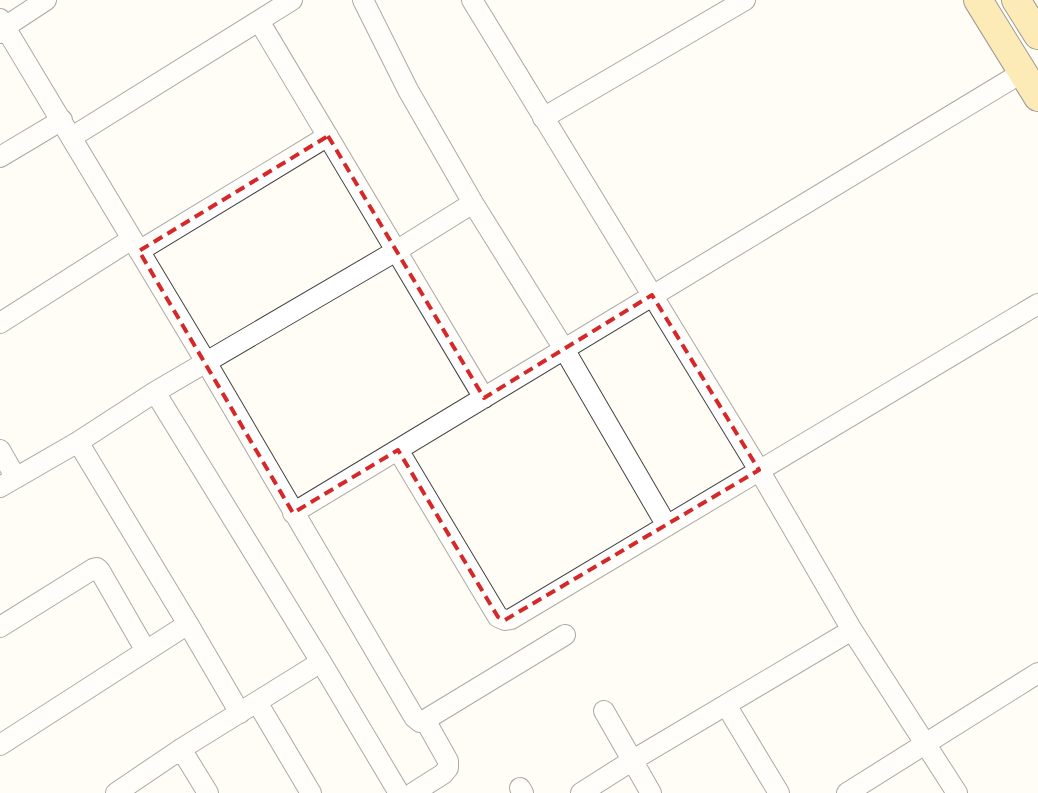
<svg xmlns="http://www.w3.org/2000/svg" width="1038" height="793" font-family="Lora,serif">
<style>
.lines{fill:none;stroke-linecap:round;stroke-linejoin:round}
.street-casing{stroke:#444;stroke-width:22}
.primary-casing{stroke:#222;stroke-width:30}
.street{stroke:#fff;stroke-width:20}
.primary{stroke:#f9d66b;stroke-width:28}
.marked{fill:none;stroke:#d62828;stroke-width:4;stroke-dasharray:10 6;stroke-linejoin:round}
</style>
<rect width="100%" height="100%" fill="#fffdf5"/>
<g class="lines">
<g class="street-casing">
<path id="street" d="M363,0L408,90L473,203L564,349L667,526
M472,0L759,470L852,630L957,793
M0,19L206,362L414,717L420,722L425,720L565,635
M259,21L484,398
M0,33L5,27L46,0
M543,118L745,0
M72,137L292,0
M0,157L62,120
M139,251L328,136
M0,323L132,239
M155,392L321,662L399,793
M78,442L188,624L240,713
M0,450L16,478
M398,450L498,617L505,620L511,619L1038,304
M0,487L78,442L155,392L396,251L473,203
M293,513L1023,72
M0,627L93,569L97,568L100,571L146,651
M257,702L311,793
M726,705L779,793
M604,711L651,793
M0,745L188,624
M181,749L208,793
M520,788L523,793
M116,793L181,749L321,662
M413,793L443,774L448,768V761L425,720
M581,793L633,760L852,630
M847,793L1038,673"/>
</g>
<g class="primary-casing">
<path id="primary" d="M978,0L1038,97
M1016,0L1038,35"/>
</g>
<use href="#street" class="street"/>
<use href="#primary" class="primary"/>
</g>
<path d="M0 0H1038V793H0ZM328,136L484,398L652,295L759,470L505,620L498,617L398,450L293,513L139,251Z" fill="#fffdf5" fill-opacity=".55" fill-rule="evenodd"/>
<path class="marked" d="M328,136L484,398L652,295L759,470L505,620L498,617L398,450L293,513L139,251Z"/>
</svg>
